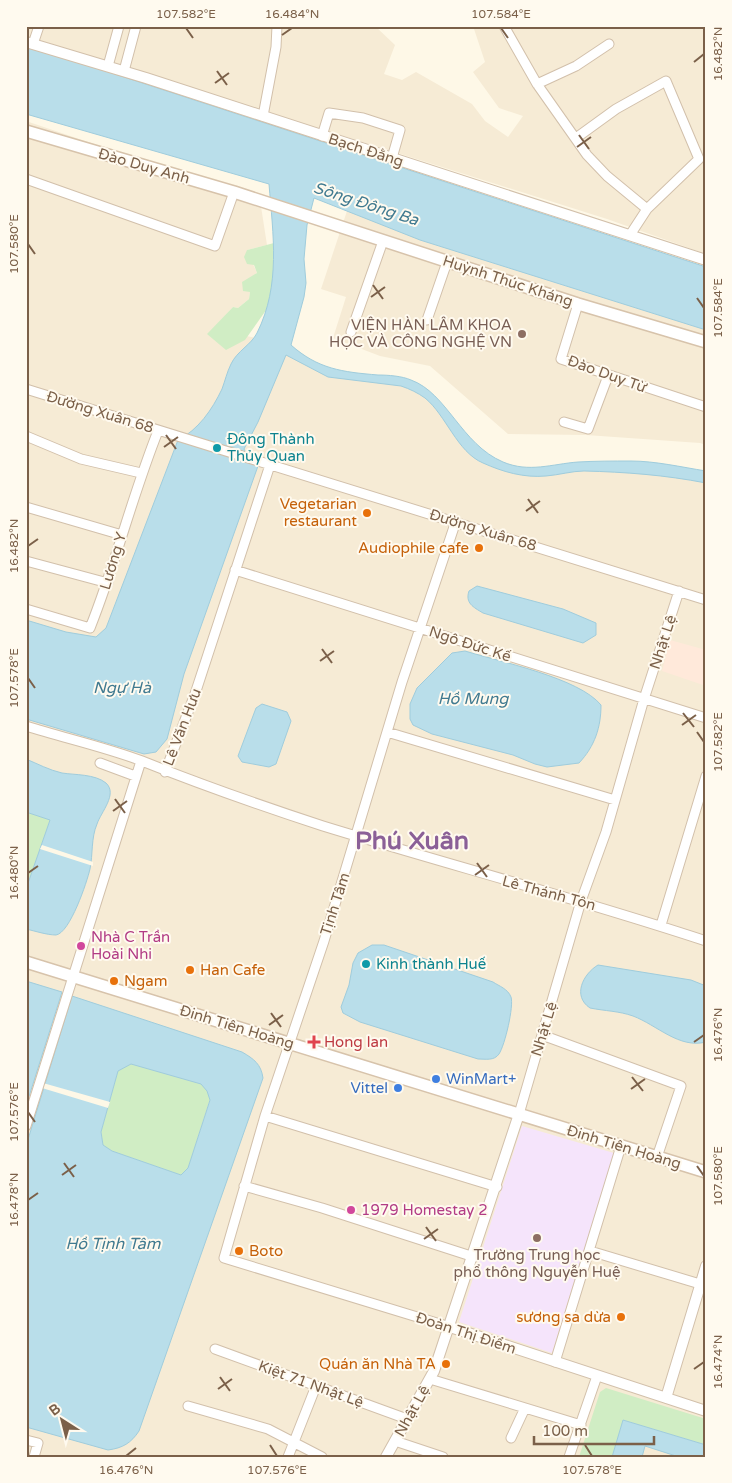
<svg xmlns="http://www.w3.org/2000/svg" width="732" height="1483" font-family="'Varela Round',sans-serif">
<style>
.residential{fill:#f6ebd5}
.commercial{fill:#ffe9da}
.education{fill:#f5e4fb}
.green{fill:#d0edc4}
.water{fill:#b9deea;stroke:#9fccdc;fill-rule:evenodd}
.pier{fill:#fef8e7}
.lines{fill:none;stroke-linecap:round;stroke-linejoin:round}
.minor-casing{stroke:#d2c0ab;stroke-width:11}
.tertiary-casing{stroke:#d2c0ab;stroke-width:12}
.secondary-casing{stroke:#d7c3ab;stroke-width:14}
.minor{stroke:#fff;stroke-width:9}
.tertiary{stroke:#fff;stroke-width:10}
.secondary{stroke:#fff;stroke-width:11}
.ticks{fill:none;stroke:#7b6049;stroke-width:2}
.education-dot{fill:#8d6e63;stroke:#fffaef;stroke-width:2}
.culture-dot{fill:#0f9aa8;stroke:#fffaef;stroke-width:2}
.food-dot{fill:#e8710a;stroke:#fffaef;stroke-width:2}
.hotel-dot{fill:#d1479c;stroke:#fffaef;stroke-width:2}
.health-dot{fill:#e0444e;stroke:#fffaef;stroke-width:2}
.shop-dot{fill:#3f7fe0;stroke:#fffaef;stroke-width:2}
.labels{text-anchor:middle;dominant-baseline:central;stroke-width:4;stroke-linejoin:round;paint-order:stroke}
.street-label{font-size:15px;fill:#7b6049;stroke:#fffaef}
.education-label{font-size:15px;fill:#785e54;stroke:#fffaef;text-anchor:end}
.culture-label{font-size:15px;fill:#0d838f;stroke:#fffaef;text-anchor:start}
.food-label{font-size:15px;fill:#c56008;stroke:#fffaef;text-anchor:end}
.hotel-label{font-size:15px;fill:#b23c85;stroke:#fffaef;text-anchor:start}
.health-label{font-size:15px;fill:#be3a42;stroke:#fffaef;text-anchor:start}
.shop-label{font-size:15px;fill:#366cbe;stroke:#fffaef;text-anchor:start}
.water-label{font-size:16px;font-style:italic;fill:#407a90;stroke:#fffaef}
.town-label{font-size:25px;font-weight:bold;fill:#8b6097;stroke:#fffaef}
.neatline{fill:none;stroke:#7b6049;stroke-width:2}
.ticks-label{font-size:12px;text-anchor:middle;fill:#7b6049}
</style>
<rect width="100%" height="100%" fill="#fef8e7"/>
<path class="residential" d="M26,26H375L395,45L384,74L402,80L416,72L472,104L485,121L508,137L523,116L499,108L473,72L485,62L473,26H706V254L607,219L26,36Z
M26,121L260,200L267,245L247,250L257,273L252,278L249,299L238,308L233,307L213,329L290,345L312,361L331,370L411,380L426,388L472,442L489,455L506,463L521,467L546,468L576,462L633,461L706,471V1457H26Z
M347,211L420,240L706,330V445L700,443L586,435L508,434L430,366L380,356L333,338L346,297L321,289Z"/>
<path class="commercial" d="M670,640L706,650V686L662,671Z"/>
<path class="education" d="M522,1126L614,1153L552,1353L459,1322Z"/>
<path class="green" d="M274,243L273,288L269,306L245,340L226,350L207,334L233,307L238,308L249,299L250,292L243,291L242,282L257,273L254,265L247,264L244,257L247,250Z
M26,812L50,820L26,889Z
M131,1064L201,1084L207,1091L210,1099L188,1168L181,1175L112,1151L103,1145L101,1132L118,1071Z
M606,1388L706,1419V1445L623,1420L612,1457H579L600,1392Z"/>
<path class="water" d="M26,45L706,267V330L420,240L314,198L307,225L304,259L306,283L304,297L291,345C318,369 342,372 378,375C388,375 402,376 411,380C447,393 461,444 503,462C529,473 552,464 578,462C595,461 613,461 631,461C655,461 681,467 706,471V483C665,475 625,472 584,471C572,471 559,475 546,476C524,478 503,472 483,463C457,452 446,415 425,398C418,393 410,389 401,386L328,377L286,355L258,422L244,449L250,462L258,466L184,674L167,739L156,752L144,754L26,719V620L66,632L96,637L106,628L178,440C198,430 212,410 222,389C225,381 227,372 231,364C237,351 251,345 257,333C281,285 273,235 269,184L26,114Z
M477,586L563,609L596,623V635L583,643L483,613C473,607 465,603 469,591Z
M465,651C501,662 579,678 601,705C601,727 595,746 579,763L547,767L535,764L513,755L432,734L413,725L410,719V704L417,688L452,653Z
M262,704L287,712L291,721L276,764L269,767L242,762L238,756L256,708Z
M26,759C38,764 49,770 62,773C75,775 95,774 106,783C118,794 101,812 97,824C91,838 93,854 90,869C87,882 70,933 56,935C47,935 35,931 26,929V889L50,820L26,812Z
M372,945H384L493,982C499,986 508,989 511,997C514,1006 505,1045 499,1054C494,1061 486,1059 478,1059L360,1022L343,1013L341,1007L349,985L353,963L358,953Z
M598,965L691,980L706,986V1042C679,1049 657,1025 633,1016C619,1011 605,1011 590,1008C572,996 583,974 598,965Z
M26,981L62,992L26,1106Z
M72,996L242,1052C254,1059 261,1064 263,1078L139,1431C131,1443 123,1448 108,1450L26,1427V1146ZM131,1064L201,1084L207,1091L210,1100L188,1168L181,1175L112,1151L103,1145L101,1132L118,1071Z
M623,1420L706,1445V1457H679L645,1446L642,1457H612Z"/>
<path class="pier" d="M42,845L93,862V866L40,849Z
M43,1083L110,1102L108,1108L42,1088Z"/>
<g class="lines">
<g class="minor-casing">
<path id="minor" d="M504,26L537,84L587,155L607,176L647,209
M33,44L39,26
M108,66L119,26
M124,71L136,26
M537,84L576,66L609,44
M263,116L276,47L277,26
M322,136L329,113L363,118L400,130L392,158
M576,138L616,109L666,81L699,159L647,209L630,235
M26,179L215,246L234,192
M578,304L561,359L706,407
M427,320L447,262
M351,332L383,241
M26,389L706,600
M564,422L588,429L608,376
M26,436L81,459L141,473
M26,507L122,535
M26,561L108,583
M235,570L706,718
M26,609L90,628C116,563 132,496 158,431
M26,726C64,738 105,747 142,761C202,785 262,806 323,826C450,865 579,899 706,941
M387,732L615,800
M100,763L135,776
M165,772L195,694L270,465
M661,925L706,776
M542,1035L681,1086L657,1157
M519,1114L581,901L606,832L644,699L679,591
M265,1116L497,1187
M26,1126L141,761
M244,1186L322,1208L474,1257
M590,1251L700,1284
M450,1327L224,1258L265,1116L324,941L402,682L456,521
M215,1349L407,1419
M555,1362L621,1146
M430,1379L581,1425
M188,1406L268,1429L322,1457
M511,1438L525,1408
M26,1440L38,1443L34,1457
M395,1441L443,1457
M288,1457L316,1386
M569,1457L597,1376"/>
</g>
<g class="tertiary-casing">
<path id="tertiary" d="M26,42L146,78L706,260
M450,1327L706,1411
M666,1398L706,1266
M386,1457L434,1371L519,1114"/>
</g>
<g class="secondary-casing">
<path id="secondary" d="M26,131L234,192L578,304L706,342
M26,962L706,1172"/>
</g>
<use href="#minor" class="minor"/>
<use href="#tertiary" class="tertiary"/>
<use href="#secondary" class="secondary"/>
</g>
<path class="ticks" d="M186,28L193,38M501,28L508,38M282,35L292,28M694,62L704,54M217,71L227,85M215,83L229,73M579,135L589,149M577,147L591,137M28,244L35,254M373,285L383,299M371,297L385,287M697,298L704,308M166,435L176,449M164,447L178,437M528,499L538,513M526,511L540,501M28,546L38,539M322,649L332,663M320,661L334,651M28,678L35,688M683,713L694,727M682,725L696,715M697,732L704,742M115,799L125,813M113,811L127,801M477,863L487,877M28,873L38,866M475,875L489,865M271,1013L281,1027M269,1025L283,1015M694,1042L704,1035M632,1077L643,1091M631,1089L645,1079M28,1112L35,1122M64,1163L74,1177M697,1166L704,1176M62,1175L76,1165M28,1200L38,1193M426,1227L436,1241M424,1239L438,1229M694,1369L704,1362M220,1377L230,1391M218,1389L232,1379M270,1445L277,1456M585,1445L592,1456M126,1456L136,1448"/>
<g class="education-dot">
<circle cx="522" cy="334" r="5"/>
<circle cx="537" cy="1238" r="5"/>
</g>
<g class="culture-dot">
<circle cx="217" cy="448" r="5"/>
<circle cx="366" cy="964" r="5"/>
</g>
<g class="food-dot">
<circle cx="367" cy="513" r="5"/>
<circle cx="479" cy="548" r="5"/>
<circle cx="190" cy="970" r="5"/>
<circle cx="114" cy="981" r="5"/>
<circle cx="239" cy="1251" r="5"/>
<circle cx="621" cy="1317" r="5"/>
<circle cx="446" cy="1364" r="5"/>
</g>
<g class="hotel-dot">
<circle cx="81" cy="946" r="5"/>
<circle cx="351" cy="1210" r="5"/>
</g>
<path class="health-dot" d="M311.5 1034.5h5v5h5v5h-5v5h-5v-5h-5v-5h5z"/>
<g class="shop-dot">
<circle cx="436" cy="1079" r="5"/>
<circle cx="398" cy="1088" r="5"/>
</g>
<g class="labels">
<g class="street-label">
<text transform="translate(366 150) rotate(18)">Bạch Đằng</text>
<text transform="translate(144 166) rotate(16)">Đào Duy Anh</text>
<text transform="translate(508 281) rotate(18)">Huỳnh Thúc Kháng</text>
<text transform="translate(607 374) rotate(20)">Đào Duy Từ</text>
<text transform="translate(100 412) rotate(17)">Đường Xuân 68</text>
<text transform="translate(483 530) rotate(17)">Đường Xuân 68</text>
<text transform="translate(113 561) rotate(-73)">Lương Y</text>
<text transform="translate(663 642) rotate(-72)">Nhật Lệ</text>
<text transform="translate(470 644) rotate(18)">Ngô Đức Kế</text>
<text transform="translate(182 727) rotate(-69)">Lê Văn Hưu</text>
<text transform="translate(549 893) rotate(15)">Lê Thánh Tôn</text>
<text transform="translate(335 904) rotate(-72)">Tịnh Tâm</text>
<text transform="translate(237 1027) rotate(17)">Đinh Tiên Hoàng</text>
<text transform="translate(544 1029) rotate(-73)">Nhật Lệ</text>
<text transform="translate(624 1147) rotate(17)">Đinh Tiên Hoàng</text>
<text transform="translate(466 1333) rotate(18)">Đoàn Thị Điểm</text>
<text transform="translate(311 1384) rotate(20)">Kiệt 71 Nhật Lệ</text>
<text transform="translate(412 1411) rotate(-61)">Nhật Lệ</text>
</g>
<g class="education-label">
<text x="512" y="325">VIỆN HÀN LÂM KHOA<tspan x="512" dy="17">HỌC VÀ CÔNG NGHỆ VN</tspan></text>
<text x="537" y="1255" text-anchor="middle">Trường Trung học<tspan x="537" dy="17">phổ thông Nguyễn Huệ</tspan></text>
</g>
<g class="culture-label">
<text x="227" y="439">Đông Thành<tspan x="227" dy="17">Thủy Quan</tspan></text>
<text x="376" y="964">Kinh thành Huế</text>
</g>
<g class="food-label">
<text x="357" y="504">Vegetarian<tspan x="357" dy="17">restaurant</tspan></text>
<text x="469" y="548">Audiophile cafe</text>
<text x="200" y="970" text-anchor="start">Han Cafe</text>
<text x="124" y="981" text-anchor="start">Ngam</text>
<text x="249" y="1251" text-anchor="start">Boto</text>
<text x="611" y="1317">sương sa dừa</text>
<text x="436" y="1364">Quán ăn Nhà TA</text>
</g>
<g class="hotel-label">
<text x="91" y="937">Nhà C Trần<tspan x="91" dy="17">Hoài Nhi</tspan></text>
<text x="361" y="1210">1979 Homestay 2</text>
</g>
<g class="health-label">
<text x="324" y="1042">Hong lan</text>
</g>
<g class="shop-label">
<text x="446" y="1079">WinMart+</text>
<text x="388" y="1088" text-anchor="end">Vittel</text>
</g>
<g class="water-label">
<text transform="translate(366 204) rotate(18)">Sông Đông Ba</text>
<text x="122" y="688">Ngự Hà</text>
<text x="473" y="699">Hồ Mung</text>
<text x="113" y="1244">Hồ Tịnh Tâm</text>
</g>
<g class="town-label">
<text x="412" y="841">Phú Xuân</text>
</g>
</g>
<rect width="732" height="1483" fill="none" stroke="#fffaef" stroke-width="55"/>
<g transform="translate(62 1420) rotate(324)" stroke="#fffaef" stroke-width="4" paint-order="stroke">
<path d="M0-4L9 19L0 12L-9 19Z" fill="#7b6049"/>
<text y="-8" font-size="14" font-weight="bold" text-anchor="middle" fill="#7b6049">B</text>
</g>
<path d="M534 1436v8h120v-8" fill="none" stroke="#7b6049" stroke-width="2.5"/>
<text x="542" y="1436" font-size="15" fill="#7b6049" stroke="#fffaef" stroke-width="4" paint-order="stroke">100 m</text>
<rect x="28" y="28" width="676" height="1428" class="neatline"/>
<g class="ticks-label">
<text x="186" y="18">107.582°E</text>
<text x="292" y="18">16.484°N</text>
<text x="501" y="18">107.584°E</text>
<text transform="translate(718 54) rotate(-90)" y="4">16.482°N</text>
<text transform="translate(14 244) rotate(-90)" y="4">107.580°E</text>
<text transform="translate(718 308) rotate(-90)" y="4">107.584°E</text>
<text transform="translate(14 546) rotate(-90)" y="4">16.482°N</text>
<text transform="translate(14 678) rotate(-90)" y="4">107.578°E</text>
<text transform="translate(718 742) rotate(-90)" y="4">107.582°E</text>
<text transform="translate(14 873) rotate(-90)" y="4">16.480°N</text>
<text transform="translate(718 1035) rotate(-90)" y="4">16.476°N</text>
<text transform="translate(14 1112) rotate(-90)" y="4">107.576°E</text>
<text transform="translate(718 1176) rotate(-90)" y="4">107.580°E</text>
<text transform="translate(14 1200) rotate(-90)" y="4">16.478°N</text>
<text transform="translate(718 1362) rotate(-90)" y="4">16.474°N</text>
<text x="126" y="1474">16.476°N</text>
<text x="277" y="1474">107.576°E</text>
<text x="592" y="1474">107.578°E</text>
</g>
</svg>
